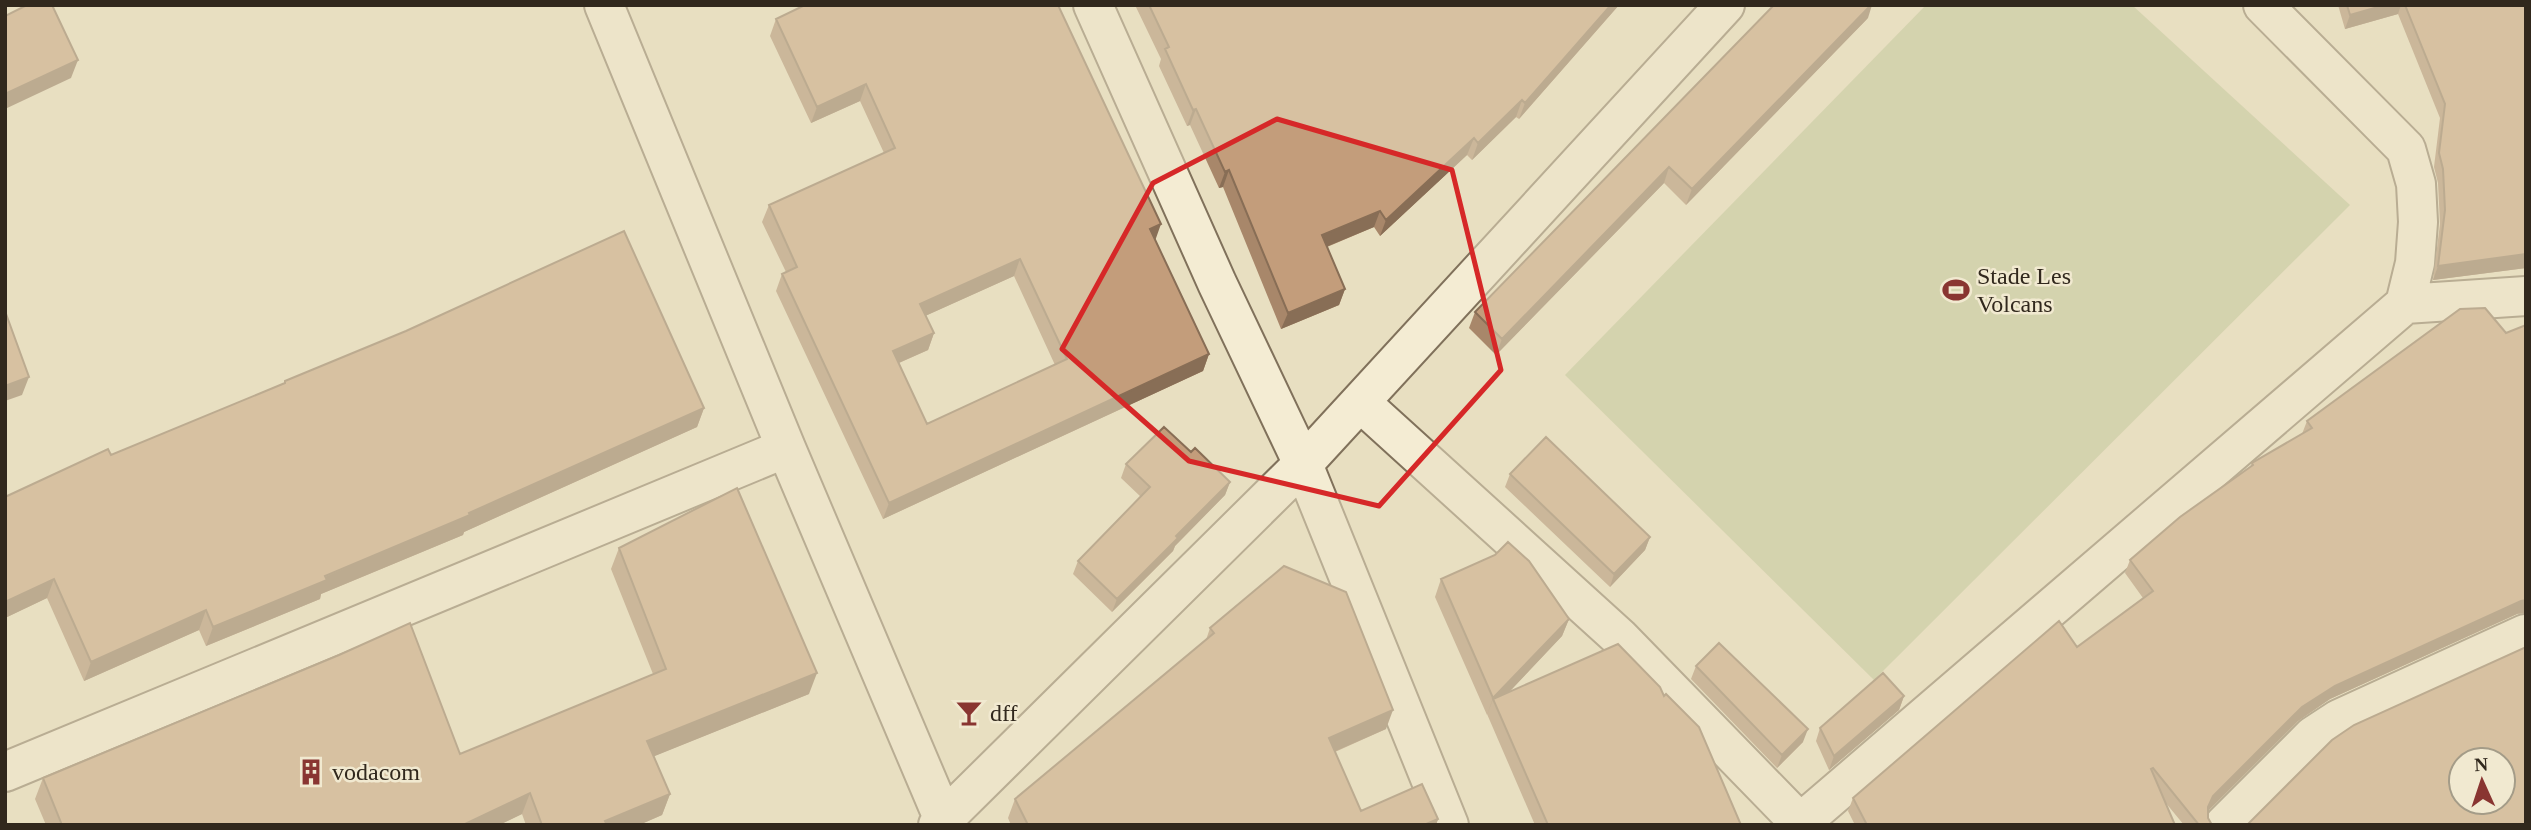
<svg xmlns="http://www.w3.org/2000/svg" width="2531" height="830" font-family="'Times New Roman',serif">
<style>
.green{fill:#bdc597}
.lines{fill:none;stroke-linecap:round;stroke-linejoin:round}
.minor-casing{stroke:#80715b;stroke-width:42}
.minor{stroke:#f4ecd3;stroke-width:38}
.wall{fill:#a8876a;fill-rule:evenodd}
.shaded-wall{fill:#886e56}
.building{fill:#c39d7b;stroke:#886e56;stroke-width:2;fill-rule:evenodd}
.marked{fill:none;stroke:#d62828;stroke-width:5;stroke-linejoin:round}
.labels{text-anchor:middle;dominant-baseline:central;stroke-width:5;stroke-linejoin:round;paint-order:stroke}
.poi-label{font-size:24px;fill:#31281d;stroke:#f1e9d0;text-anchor:start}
</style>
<rect width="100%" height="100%" fill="#e8dfc1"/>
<path class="green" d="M1926,5H2132L2350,205L1874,680L1565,375Z"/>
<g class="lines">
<g class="minor-casing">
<path id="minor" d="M604,5L786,448L946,825
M1093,5L1217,283L1303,464L1449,825
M2405,304L2526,296
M1360,402L1619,637L1802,825
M5,772L786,448
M938,825L1303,464L1725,5
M1802,825L1811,814L2405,304L2415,263L2418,222L2416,184L2406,149L2263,5
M2224,825L2313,736L2339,719L2525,634"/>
</g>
<use href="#minor" class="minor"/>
</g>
<path class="wall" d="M1135,5H1619L1519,119L1516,117L1472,160L1467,155L1380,236L1374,227L1327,247L1345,289L1339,305L1281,329L1223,187L1219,188L1190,125L1187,126L1159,66L1161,59Z
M2338,5H2526V268L2433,280L2440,224L2438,183L2434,167L2440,118L2398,14L2345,29Z
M1868,18L1686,205L1664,183L1496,355L1469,328L1475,312Z
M776,19L1155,240L1209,354L1203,371L883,519L776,291L782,274L786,272L762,222L769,205L884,153L860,101L811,123L770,36ZM1014,276L1055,365L927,424L899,363L928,350L934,333L925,316Z
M285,381L704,408L697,427L464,532L463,535L321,594L320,599L206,646L199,630L84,681L47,598L5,618L111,455L284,383Z
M2307,421L2517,614L2330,699L2298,721L2209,810L2208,818L2212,825H2184L2165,802L2175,825H1855L1848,811L1853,798L2077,647L2143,598L2125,573L2130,560L2250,467L2252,463L2302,434Z
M1191,452L1230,482L1225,495L1175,546L1173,551L1112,612L1073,574L1078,561L1141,497L1121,478L1126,464Z
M1510,474L1650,537L1645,550L1610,587L1505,487Z
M619,548L809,694L654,756L670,794L662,815L639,825H526L522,814L499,825H46L35,799L43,778L460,754L653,674L611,569Z
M1441,579L1569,619L1562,636L1509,692L1664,696L1741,825H1535L1487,714V715L1435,597Z
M1210,628L1386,729L1335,752L1361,811L1438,819L1436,825H1011L1008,818L1015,799L1206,640Z
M1696,666L1803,742L1777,768L1691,679Z
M1904,696L1899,710L1829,770L1816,741L1820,728Z"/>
<path class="shaded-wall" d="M1611,5H1619L1519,119L1525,103Z
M1871,5H1872L1868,18L1686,205L1692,189Z
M2385,5H2401L2398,14L2345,29L2350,15Z
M78,60L71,78L5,109V94Z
M866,84L860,101L811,123L817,107Z
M1522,100L1516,117L1472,160L1478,143Z
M1196,109L1190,125L1187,126L1193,110Z
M1474,138L1467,155L1380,236L1386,220Z
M1669,167L1664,183L1496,355L1502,339Z
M1229,170L1223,187L1219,188L1225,172Z
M1380,211L1374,227L1316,251L1322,235Z
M1161,224L1155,241L1150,229Z
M2526,254V268L2433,280L2438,266Z
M1020,259L1014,276L914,321L920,304Z
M1345,289L1339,305L1281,329L1288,313Z
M934,333L928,350L887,368L893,351Z
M1209,354L1203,371L883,519L889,503Z
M29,377L22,395L5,401V386Z
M704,408L697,427L464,532L463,535L321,594L320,599L206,646L213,627Z
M1230,482L1225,495L1175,546L1173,551L1112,612L1117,599L1176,536Z
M1650,537L1645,550L1610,587L1614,574Z
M54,579L47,598L5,618V602Z
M2526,600V613L2517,614L2330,699L2298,721L2209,810L2203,820L2208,807L2213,796L2302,707L2335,686L2521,601Z
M206,610L199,630L84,681L91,662Z
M1569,619L1562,636L1496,706L1493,699L1487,715L1493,698Z
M817,673L809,694L640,762L647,741Z
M1904,696L1899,710L1829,770L1834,756Z
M1393,710L1386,729L1322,757L1329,738Z
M1808,729L1803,742L1777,768L1782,755Z
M530,793L522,814L499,825H463Z
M670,794L662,815L639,825H604L605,821Z
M1438,819L1436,825H1424Z"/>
<path class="building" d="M27,5H52L78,60L5,94V16Z
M805,5H1058L1161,224L1150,229L1209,354L889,503L782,274L797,267L769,205L895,148L866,84L817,107L776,19ZM1020,259L1067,359L927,424L893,351L934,333L920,304Z
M1149,5H1611L1525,103L1522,100L1478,143L1474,138L1386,220L1380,211L1322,235L1345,289L1288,313L1229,170L1225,172L1196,109L1193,110L1165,49L1169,47Z
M1774,5H1871L1692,189L1669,167L1502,339L1475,312Z
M2347,5H2385L2350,15Z
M2405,5H2526V254L2438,266L2445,210L2443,169L2439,153L2445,104Z
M624,231L704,408L469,513L470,515L325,576L327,580L213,627L206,610L91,662L54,579L5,602V497L108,449L111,455L285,383V381L406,331Z
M2485,308L2506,333L2526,325V600L2521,601L2335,686L2302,707L2213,796L2208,807V818L2212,825H2199L2153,768L2151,769L2175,825H1867L1853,798L2059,621L2077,647L2153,591L2130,560L2180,517L2253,465L2252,463L2312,428L2307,421L2460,309Z
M5,311L29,377L5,386Z
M1164,427L1191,452L1195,448L1230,482L1176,536L1178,538L1117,599L1078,561L1150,487L1126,464Z
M1546,437L1650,537L1614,574L1510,474Z
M737,488L817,673L647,741L670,794L605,821L607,825H542L530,793L463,825H62L43,778L339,655L410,623L460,754L666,669L619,548Z
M1508,542L1529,561L1569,619L1493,698L1441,579L1495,555Z
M1284,566L1346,592L1393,710L1329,738L1361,811L1422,784L1438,819L1424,825H1028L1015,799L1214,633L1210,628Z
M1719,643L1808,729L1782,755L1696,666Z
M1618,644L1660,687L1664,696L1666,694L1699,727L1741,825H1548L1493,699Z
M2526,647V825H2247L2332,740L2354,725ZM2461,760H2503V802H2461Z
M1883,673L1904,696L1834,756L1820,728Z"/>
<path d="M0 0H2531V830H0ZM1277,119L1452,170L1501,370L1379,506L1189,461L1062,349L1153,183Z" fill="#e8dfc1" fill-opacity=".55" fill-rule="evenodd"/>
<path class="marked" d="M1277,119L1452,170L1501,370L1379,506L1189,461L1062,349L1153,183Z"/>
<defs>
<g id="stadium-bare" transform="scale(2.1)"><path d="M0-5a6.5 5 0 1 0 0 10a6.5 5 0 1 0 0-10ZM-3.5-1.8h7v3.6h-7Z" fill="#893531" stroke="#f1e9d0" stroke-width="2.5" paint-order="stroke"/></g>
<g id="bar-bare" transform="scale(2.1)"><path d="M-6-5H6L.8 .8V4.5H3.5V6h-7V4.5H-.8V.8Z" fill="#893531" stroke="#f1e9d0" stroke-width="2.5" paint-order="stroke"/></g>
<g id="building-bare" transform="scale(2.1)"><path d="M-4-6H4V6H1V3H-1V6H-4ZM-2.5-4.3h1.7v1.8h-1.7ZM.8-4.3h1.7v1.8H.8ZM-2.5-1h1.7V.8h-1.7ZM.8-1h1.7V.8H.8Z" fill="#893531" stroke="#f1e9d0" stroke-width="2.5" paint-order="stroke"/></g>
</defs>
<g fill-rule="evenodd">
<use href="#stadium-bare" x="1956" y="290"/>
<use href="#bar-bare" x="969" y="713"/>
<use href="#building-bare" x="311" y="772"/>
</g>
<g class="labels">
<g class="poi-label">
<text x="1977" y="276">Stade Les<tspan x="1977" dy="28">Volcans</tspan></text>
<text x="990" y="713">dff</text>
<text x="332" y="772">vodacom</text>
</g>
</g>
<rect width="2531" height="830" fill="none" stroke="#31281d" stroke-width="14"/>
<g transform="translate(2482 781) rotate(357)"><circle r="33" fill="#f1e9d0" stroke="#a49c88" stroke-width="2"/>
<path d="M0-5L12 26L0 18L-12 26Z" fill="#893531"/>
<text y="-10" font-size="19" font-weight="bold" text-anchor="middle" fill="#31281d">N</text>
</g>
</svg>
